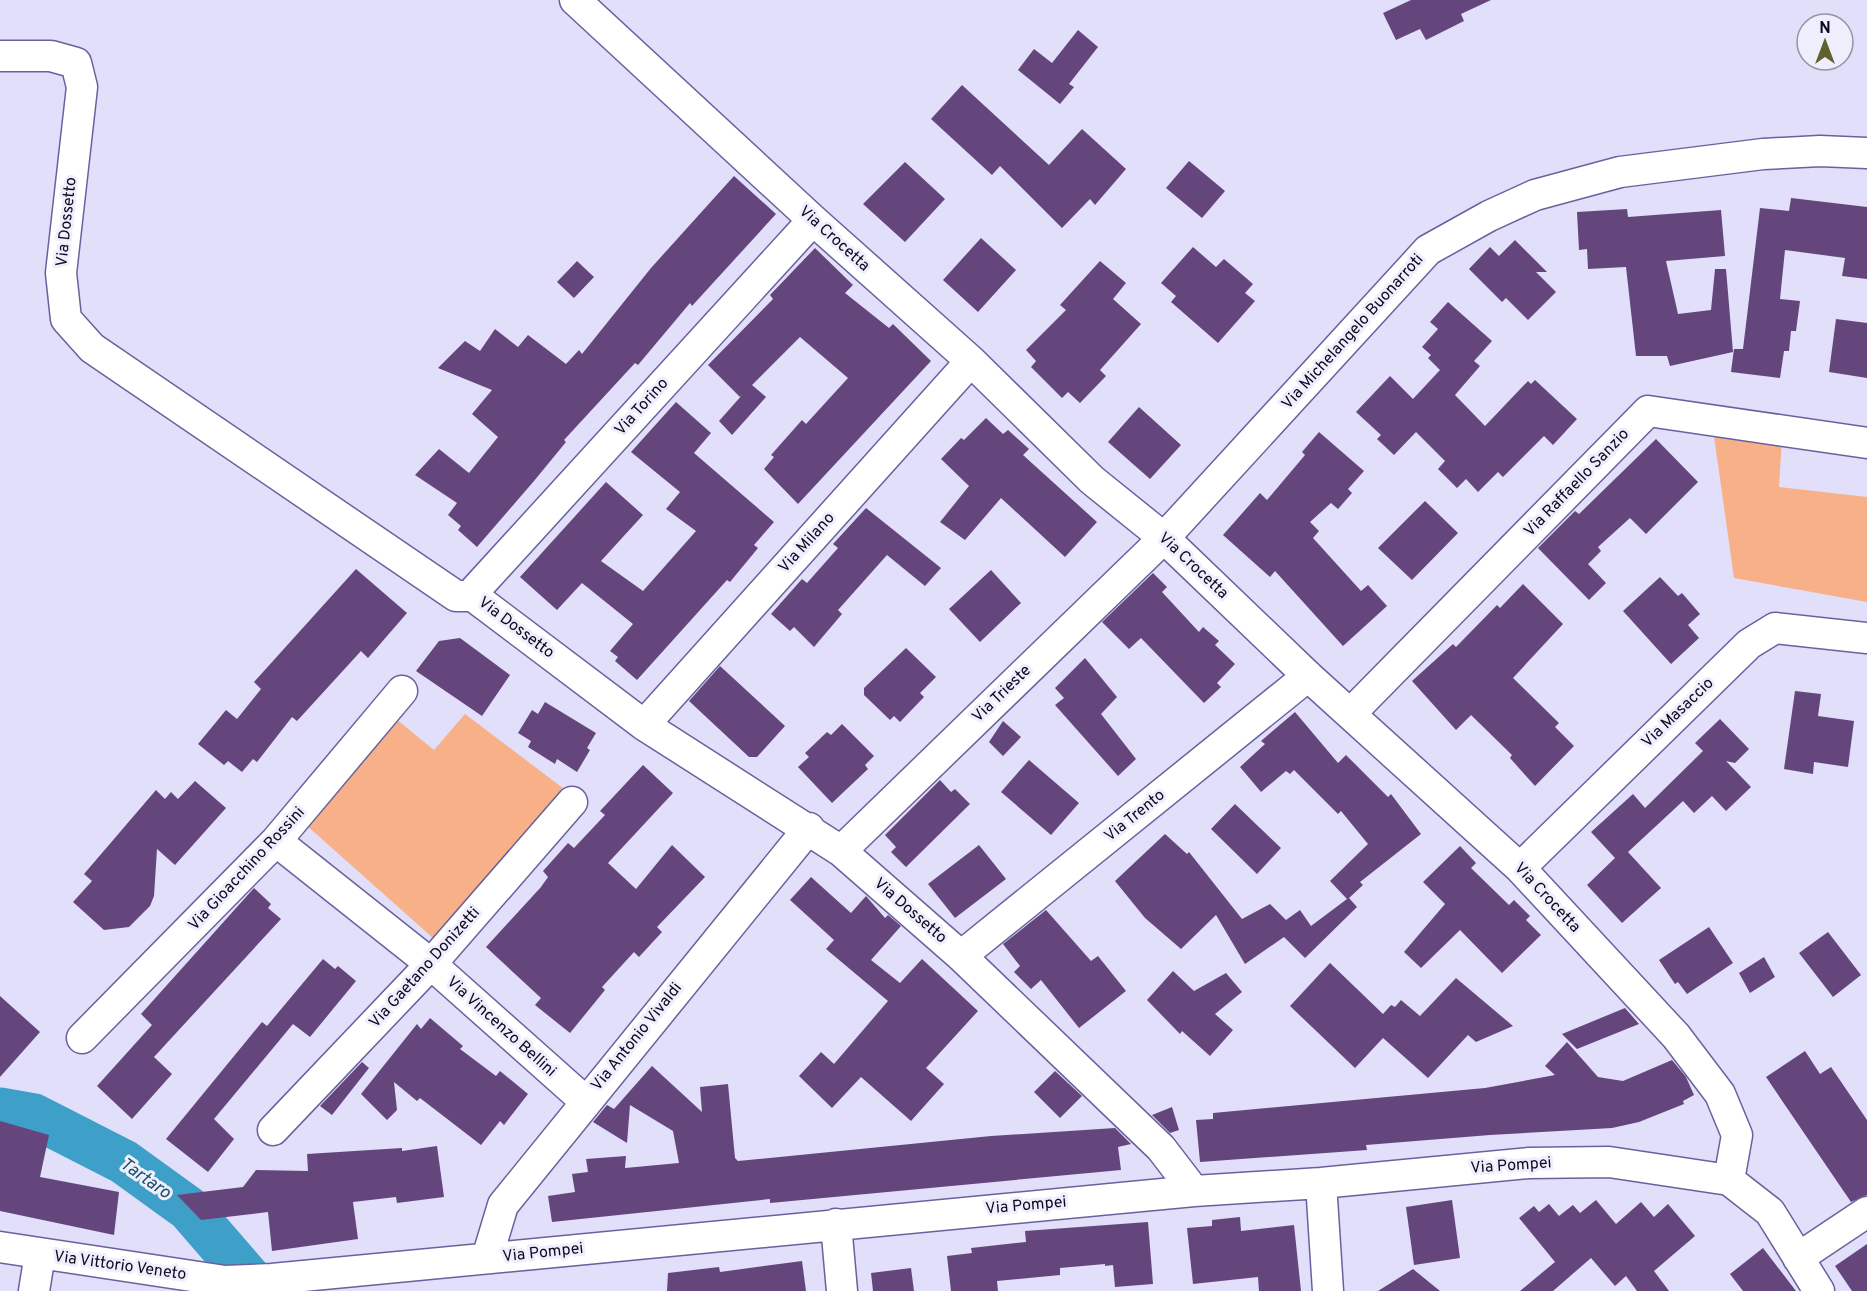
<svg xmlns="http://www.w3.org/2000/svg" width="1867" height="1291" font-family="Overpass,sans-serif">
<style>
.green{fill:#f8b089}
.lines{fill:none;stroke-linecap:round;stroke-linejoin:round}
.river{stroke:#3e9fc8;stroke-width:45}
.building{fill:#65467c}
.minor-casing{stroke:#69619d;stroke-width:33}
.minor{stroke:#fff;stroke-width:30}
.labels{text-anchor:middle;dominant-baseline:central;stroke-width:6;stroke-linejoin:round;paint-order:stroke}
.street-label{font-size:16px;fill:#0d081f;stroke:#efeefc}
.water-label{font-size:18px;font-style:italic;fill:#194e64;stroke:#efeefc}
</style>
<rect width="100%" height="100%" fill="#e1dffa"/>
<path class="green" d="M1713,429L1782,438L1779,487L1867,497V602L1734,578Z
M390,714L434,750L465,714L568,792L433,938L305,824Z"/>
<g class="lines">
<path class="river" d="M0,1110L34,1116L124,1162L189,1209L260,1291"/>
</g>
<path class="building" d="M1411,0H1491L1461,14L1464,21L1426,40L1420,29L1396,40L1383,13Z
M1078,30L1098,47L1069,84L1074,87L1060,104L1018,70L1034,49L1052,63Z
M962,85L1049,165L1082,129L1126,169L1095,205L1090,199L1062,228L1000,166L992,175L931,119Z
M1189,161L1225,191L1202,218L1166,188Z
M905,162L945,199L905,242L863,204Z
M734,176L776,214L692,306L690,303L638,365L635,363L564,440L566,442L534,481L477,547L458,530L461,526L448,515L457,503L415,475L439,449L469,473L498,437L472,414L492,390L438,368L465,341L480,351L495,329L518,347L528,335L566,364L579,350L582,354L651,268Z
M1791,198L1867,207V279L1842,276L1845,258L1785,250L1780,299L1800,301L1796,331H1791L1789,351H1784L1780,378L1731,372L1734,349H1743L1760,208L1789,211Z
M1627,209L1628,217L1721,210L1725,256L1666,261L1678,314L1711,310L1715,269H1726L1733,352L1670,366L1667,356H1636L1626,267L1588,269L1587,249L1579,250L1577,212Z
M981,238L1016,270L978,312L943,280Z
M1515,240L1547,272H1536L1556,292L1528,320L1506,298L1502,302L1469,269L1490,247L1499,256Z
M1193,247L1216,267L1224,259L1253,284L1245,293L1255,301L1218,343L1171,302L1176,296L1161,283Z
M815,248L853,285L845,293L889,328L893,324L931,361L798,504L764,469L774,457L771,455L802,420L806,424L848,378L800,337L752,385L766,397L732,435L719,421L743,394L740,397L708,365L773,299L770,295Z
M577,261L594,277L574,298L557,282Z
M1100,261L1126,283L1113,299L1141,324L1100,370L1106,376L1080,403L1068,392L1062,398L1031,367L1036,361L1026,350L1066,310L1060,305Z
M1448,302L1492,341L1474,361L1480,366L1455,395L1485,426L1528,381L1531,384L1535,380L1577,419L1553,445L1544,436L1503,477L1498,472L1478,492L1466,479L1457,488L1438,469L1445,461L1416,432L1394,455L1377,439L1381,435L1356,412L1390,376L1413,399L1440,370L1428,358L1431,355L1422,347L1438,329L1430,322Z
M1836,319L1867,323V378L1829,372Z
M676,402L711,433L694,453L774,522L754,545L758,548L730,582L727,580L637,680L615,661L618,657L610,651L633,624L582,583L557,610L520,577L606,482L643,515L601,561L643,591L696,531L666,509L680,492L631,452Z
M1139,407L1181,445L1150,479L1108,442Z
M986,418L1003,434L1008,430L1029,449L1023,455L1097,522L1065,557L1001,498L965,540L940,522L969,486L941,459L961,438L964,440Z
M1319,432L1364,471L1348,489L1352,493L1338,509L1331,503L1310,522L1319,531L1313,538L1361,591L1368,585L1387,606L1343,646L1275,571L1270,577L1223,535L1260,493L1267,500L1305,455L1302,452Z
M1656,439L1698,482L1646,534L1630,518L1598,547L1601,551L1588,564L1606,583L1589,600L1538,548L1575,511L1579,514Z
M1425,501L1458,533L1412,580L1378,548Z
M866,508L941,568L925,586L887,555L838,610L842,614L814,647L794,627L790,631L771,614L802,579L807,583L838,548L833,544Z
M356,569L407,613L368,658L361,651L297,721L292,717L257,762L253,759L242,772L228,761L224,765L198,744L226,710L237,719L261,689L254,682Z
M991,570L1021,603L980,642L949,609Z
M1153,573L1167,587L1162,592L1199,632L1203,627L1219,641L1215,645L1235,664L1217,683L1221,687L1204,703L1141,638L1129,649L1102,622Z
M1660,577L1678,596L1682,593L1700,614L1688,625L1699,638L1671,664L1623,611Z
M1523,584L1563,624L1513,678L1559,723L1555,727L1574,746L1535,786L1510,758L1512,755L1471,715L1456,730L1412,681L1453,644L1456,647L1497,605L1500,608Z
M460,638L510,675L482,716L416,671L439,641Z
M906,648L936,677L920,693L924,697L900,722L894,716L890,720L864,695V688Z
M1085,658L1117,697L1101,714L1136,759L1118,776L1055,705L1064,698L1055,688Z
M720,666L785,726L757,757H749L689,701Z
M1795,691L1821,694L1818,716L1854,721L1848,767L1814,762L1813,774L1784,769Z
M545,702L596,733L587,748L590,750L577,772L557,759L555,764L528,747L531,741L518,733L532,710L538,714Z
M1295,712L1338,763L1346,755L1388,797L1391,794L1421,834L1360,882L1363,885L1349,898L1357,907L1305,958L1284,937L1245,964L1216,915L1181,949L1145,918L1115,881L1165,834L1187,854L1189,852L1242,919L1270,904L1286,920L1300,910L1311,926L1347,899L1330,881L1368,844L1341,811L1338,814L1294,770L1290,774L1286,771L1261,792L1240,767L1265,744L1261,741Z
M1720,719L1749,749L1735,763L1726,761L1751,787L1726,811L1712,796L1694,813L1683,801L1628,852L1661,888L1622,923L1587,885L1615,858L1591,832L1633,794L1645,808L1703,751L1695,743Z
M1003,721L1021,737L1003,756L989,742Z
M842,724L874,756L865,765L868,769L832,803L798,767L809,757L805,753L827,732L831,735Z
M1029,760L1079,803L1051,835L1001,792Z
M643,765L673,793L608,863L636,889L672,845L705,877L657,927L662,932L639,957L634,952L602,987L605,990L570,1033L535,1005L541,998L486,947L541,887L548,877L543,871L568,843L574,848L605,815L600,811Z
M940,780L951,792L955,789L970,804L906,867L891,852L896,847L885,835Z
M195,781L226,808L175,865L157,849L154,896L150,906L129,927L104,930L73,902L92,881L84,874L156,790L165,799L171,792L178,799Z
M1235,804L1281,848L1257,874L1211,829Z
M979,845L1006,879L955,918L928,884Z
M1460,846L1476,863L1471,868L1509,905L1514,900L1530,916L1526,920L1541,935L1502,973L1460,930L1421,968L1404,952L1445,904L1423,882Z
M811,877L851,913L866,896L885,918L888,915L901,926L871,960L900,983L922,959L978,1011L926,1068L944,1084L911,1121L861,1077L832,1108L799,1076L821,1052L834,1064L888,1001L826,949L834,940L790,900Z
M254,888L271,904L268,908L281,919L154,1057L172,1074L132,1119L97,1086L152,1025L141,1014Z
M1046,910L1091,961L1098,956L1126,991L1079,1028L1041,980L1031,989L1014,972L1020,966L1003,944Z
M1709,927L1733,963L1687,994L1678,982L1675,984L1659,960Z
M1828,932L1861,975L1833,997L1799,953Z
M1764,957L1775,977L1750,993L1739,973Z
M323,959L335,969L338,966L356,981L310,1037L293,1024L214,1119L234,1139L208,1172L166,1139L262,1022L267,1026Z
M1330,963L1383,1014L1391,1005L1395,1007L1401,1000L1420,1016L1456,978L1513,1026L1476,1042L1468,1035L1428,1078L1383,1038L1355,1068L1290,1006Z
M1173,971L1194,991L1226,973L1242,992L1215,1014L1233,1030L1210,1056L1182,1031L1180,1034L1147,1000Z
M0,996L40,1032L0,1077Z
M1625,1008L1639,1024L1577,1049L1562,1034Z
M430,1018L463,1046L460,1049L496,1076L500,1071L528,1094L504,1125L500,1121L481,1145L420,1098L417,1101L394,1082L397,1110L387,1120L361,1094L417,1024L421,1029Z
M1567,1042L1598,1077L1623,1081L1672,1060L1686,1077L1694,1095L1683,1101L1684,1104L1639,1122L1612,1128L1490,1135L1366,1145L1367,1150L1200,1162L1196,1120L1213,1119V1113L1485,1088L1555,1075L1545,1066Z
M1805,1051L1820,1074L1831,1067L1867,1120V1195L1851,1202L1766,1077Z
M362,1062L369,1068L332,1115L320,1106Z
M652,1066L702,1112L700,1087L728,1084L735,1158L738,1161L991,1136L1115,1128L1131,1144L1118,1147L1121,1170L770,1203V1199L552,1222L548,1196L575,1192L572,1174L588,1172L586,1159L626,1156L625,1168L679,1163L673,1131L630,1105L627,1143L593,1122L607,1105L614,1109Z
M1055,1071L1082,1096L1060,1118L1034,1092Z
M1172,1107L1179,1130L1170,1133L1152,1115Z
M0,1121L49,1135L40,1177L119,1192L114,1235L0,1211Z
M437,1146L444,1197L397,1203L396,1197L353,1202L358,1239L272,1251L268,1212L201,1220L177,1195L243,1187L256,1170L308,1171L307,1154L402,1148V1151Z
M1452,1200L1460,1258L1414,1265L1406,1207Z
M1596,1200L1616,1224L1641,1202L1654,1217L1668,1204L1695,1236L1654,1271L1669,1291H1637L1626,1276L1615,1286L1591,1258L1553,1291H1520L1555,1262L1519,1218L1534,1206L1539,1212L1549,1204L1559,1216L1573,1205L1580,1213Z
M1240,1217L1241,1231L1294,1225L1301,1291H1259L1258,1277L1193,1284L1187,1228L1212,1226V1220Z
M1148,1222L1153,1284L1115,1287L1113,1265L1105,1266V1264L1060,1268V1275L997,1281L998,1291H951L947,1256L972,1253L971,1248L1026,1242L1025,1231Z
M1867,1244V1291H1852L1835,1266Z
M1763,1248L1796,1291H1743L1730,1274Z
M802,1261L806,1291H667L668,1273L719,1267L720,1272Z
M911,1268L914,1291H873L871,1273Z
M1413,1269L1440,1291H1378Z"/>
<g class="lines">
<g class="minor-casing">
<path id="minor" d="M575,0L813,220L971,361L1092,480L1164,538L1308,676L1520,868L1676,1036L1720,1094L1737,1135L1729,1180
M0,56H51L76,63L82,87L61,273L66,319L92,348L456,596H473L644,725L841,851L961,956L1161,1148L1194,1191
M473,596L476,589L813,220
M1351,713L1648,411L1867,443
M644,725L971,361
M276,841L431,964L585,1101
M841,851L1164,538L1428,250L1489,216L1535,195L1620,172L1763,154L1820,151L1867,153
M1520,868L1749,644L1775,628L1867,638
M961,956L1308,676
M82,1038L276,841L402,691
M273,1130L431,964L572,802
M1321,1183L1328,1291
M836,1224L842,1291
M0,1247L225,1281L272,1279L1194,1191L1321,1183L1529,1163L1609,1162L1729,1180L1770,1212L1819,1291
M487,1258L503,1205L809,828
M1798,1258L1867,1212
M34,1291L40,1254"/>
</g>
<use href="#minor" class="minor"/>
</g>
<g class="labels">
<g class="street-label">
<text transform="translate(67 222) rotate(-84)">Via Dossetto</text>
<text transform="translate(834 239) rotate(42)">Via Crocetta</text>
<text transform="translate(1353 332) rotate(-48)">Via Michelangelo Buonarroti</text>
<text transform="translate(642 407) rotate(-48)">Via Torino</text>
<text transform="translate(1577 483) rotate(-46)">Via Raffaello Sanzio</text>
<text transform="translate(807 543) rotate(-48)">Via Milano</text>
<text transform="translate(1193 566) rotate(43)">Via Crocetta</text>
<text transform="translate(516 628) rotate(37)">Via Dossetto</text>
<text transform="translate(1002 694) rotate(-44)">Via Trieste</text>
<text transform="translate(1678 713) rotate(-44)">Via Masaccio</text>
<text transform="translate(1135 816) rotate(-39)">Via Trento</text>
<text transform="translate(247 869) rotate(-47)">Via Gioacchino Rossini</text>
<text transform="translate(1547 898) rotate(47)">Via Crocetta</text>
<text transform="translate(910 911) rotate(41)">Via Dossetto</text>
<text transform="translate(425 968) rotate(-48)">Via Gaetano Donizetti</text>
<text transform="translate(501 1027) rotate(42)">Via Vincenzo Bellini</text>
<text transform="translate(637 1037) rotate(-51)">Via Antonio Vivaldi</text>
<text transform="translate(1511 1166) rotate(-4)">Via Pompei</text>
<text transform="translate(1026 1206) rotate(-5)">Via Pompei</text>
<text transform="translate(543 1253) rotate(-6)">Via Pompei</text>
<text transform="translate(120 1266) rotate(8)">Via Vittorio Veneto</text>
</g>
<g class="water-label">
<text transform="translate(145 1179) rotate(35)">Tartaro</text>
</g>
</g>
<g transform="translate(1825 42)"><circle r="28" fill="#efeefc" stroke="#9592a4" stroke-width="1.5"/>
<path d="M0-4.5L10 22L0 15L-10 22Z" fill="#60612e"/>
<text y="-9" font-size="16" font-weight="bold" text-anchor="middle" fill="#0d081f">N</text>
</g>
</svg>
